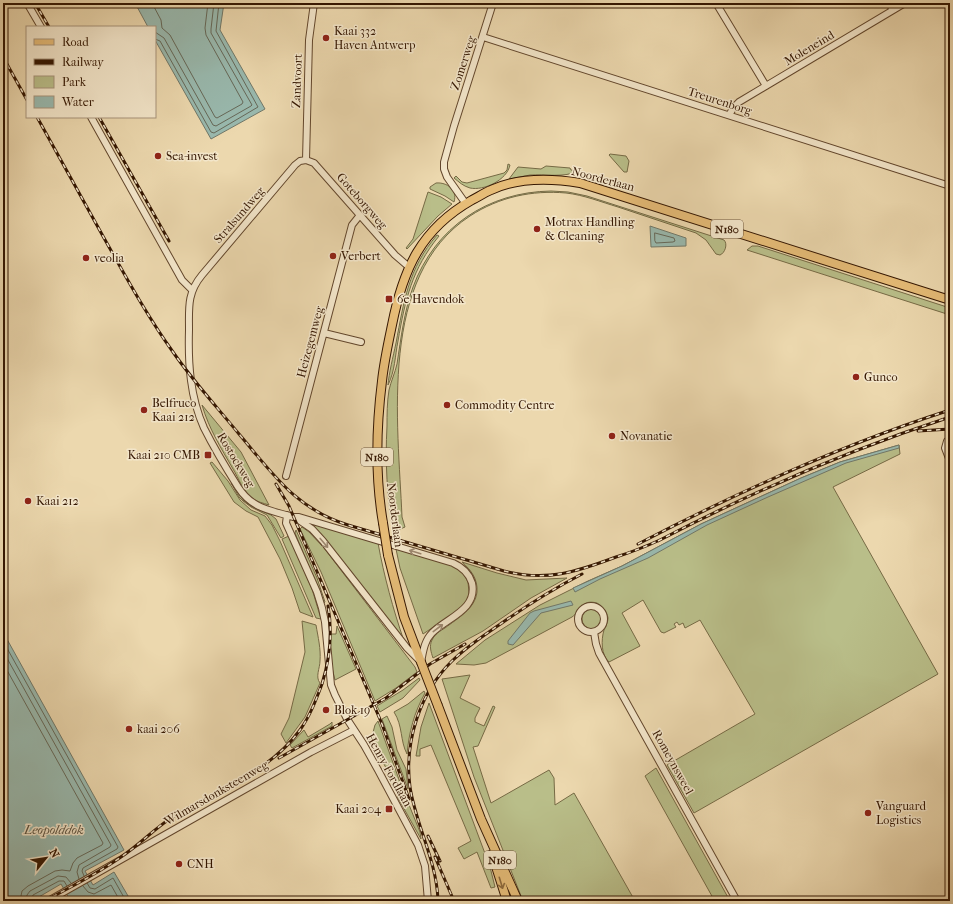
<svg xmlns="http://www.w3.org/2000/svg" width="953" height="904" font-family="'IM FELL French Canon',serif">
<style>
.green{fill:#b9be89;stroke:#766a45}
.water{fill:#99b9ae;stroke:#717869}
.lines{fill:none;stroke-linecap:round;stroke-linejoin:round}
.shore{stroke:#666858;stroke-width:1}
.minor-casing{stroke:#62462c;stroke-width:8}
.major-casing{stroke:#341601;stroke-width:10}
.minor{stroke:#f3e6ca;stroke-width:6}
.major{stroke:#e6bc77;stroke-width:8}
.rail-casing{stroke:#341601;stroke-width:3}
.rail{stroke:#f3e6ca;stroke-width:1.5;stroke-dasharray:4.5;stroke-linecap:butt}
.major-bridge-casing{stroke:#341601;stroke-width:10;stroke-linecap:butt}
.major-bridge{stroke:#e6bc77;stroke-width:8}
.oneway{stroke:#9d8870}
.oneway2{stroke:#8d693c}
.poi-dot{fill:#8f2418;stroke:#f3e6ca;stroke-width:1.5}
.labels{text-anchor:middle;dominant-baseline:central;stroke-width:3;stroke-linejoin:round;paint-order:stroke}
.shield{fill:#f3e6ca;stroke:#6d543d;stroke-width:1}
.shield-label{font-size:11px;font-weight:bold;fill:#341601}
.poi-label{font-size:12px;fill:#341601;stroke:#f3e6ca;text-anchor:start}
.street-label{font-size:12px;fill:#341601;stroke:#f3e6ca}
.water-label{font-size:13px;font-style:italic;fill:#574f3e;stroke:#f3e6ca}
</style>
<rect width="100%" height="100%" fill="#ecd8ae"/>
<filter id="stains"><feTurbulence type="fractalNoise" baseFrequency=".005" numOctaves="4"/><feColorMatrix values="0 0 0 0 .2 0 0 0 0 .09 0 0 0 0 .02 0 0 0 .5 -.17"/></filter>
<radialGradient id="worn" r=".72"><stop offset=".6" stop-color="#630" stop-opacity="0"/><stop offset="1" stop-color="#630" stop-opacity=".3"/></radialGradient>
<path class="green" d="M610,154L626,156L629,161L627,172H624L609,155Z
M508,164L510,165C507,180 484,191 470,188C463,186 459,182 454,178L456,176L462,182L467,183L504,173L507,170Z
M546,166L570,168L571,170L577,171C566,178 544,174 530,175C523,176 516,178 509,179L518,167L541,169Z
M436,183C447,182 458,190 454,202L445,196L430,189V187Z
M551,191L568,192L587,196L724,240C728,244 725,253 720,255L716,254L706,240L696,233C670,224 644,216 618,207C601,202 584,195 566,193C532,190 499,197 470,216C378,276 398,422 402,517L405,527L393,532C387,497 385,462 387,426C387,415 387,402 389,390C391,381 395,373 397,364C401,338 404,312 413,287C435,227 488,192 551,191Z
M428,192L441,197L452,204L438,216L407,249L406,248L413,239Z
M437,235L439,236C412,269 405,300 398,341C395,356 395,371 388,385C389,373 393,357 396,343C404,301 408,269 437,235Z
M752,246H758L950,308V315L747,250Z
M202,405L241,452L269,505C263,503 257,502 252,498C243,491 239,479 233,469C221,448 209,429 202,405Z
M899,445L900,454L833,487L938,674L694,813L667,765L755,714L700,620L685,628L683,623L679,625L677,622L674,624L676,627L664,633L661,632L643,600L622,613L640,646L609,662C601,655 601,640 604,630C606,626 608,622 608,618C607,611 602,606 597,603C581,599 582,610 572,617L486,663L474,665L456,664L485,640L540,605L588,581L622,566L701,524L801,478L840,462Z
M212,462L228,481L240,500L251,510L265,516L272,525L280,541L313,617L300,612L292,588L280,559L258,517L246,511L234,502L210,463Z
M231,483L244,501L251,506L271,515L276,519L284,536L281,538L267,515L251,507L243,501L239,497Z
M314,524L378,543C384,576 393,609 404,641L313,527Z
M302,527L309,532L324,548L415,667L417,672L396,688L375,701L321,572L300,529Z
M296,530L317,578L325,602L324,603L295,533Z
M289,536L312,589L321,619L316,618L282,539Z
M396,549L451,565L462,571L468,582L469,593L468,598L462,608L423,634L400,568Z
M462,562L497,573L526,580L567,578L531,598L483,631L433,658C431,652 429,646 432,640C435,634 440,631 445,628C458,618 475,609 477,592C478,579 471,570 462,562Z
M582 619a10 10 0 1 1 20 0a10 10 0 1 1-20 0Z
M302,621L316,625C318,637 321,649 320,661C320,668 315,677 320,683L305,717L286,743L281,734L289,718L305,652Z
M337,626L356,669L335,680L332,668L329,634H336Z
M470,675L460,698L480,708L475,718V722L484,726L493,706L495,707L478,746L473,747L491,803L549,770L554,778L555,805L574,793L635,901H523L474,777L442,679Z
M419,678L420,680L403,698L380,712L377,706L403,690Z
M424,691L425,693C414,713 409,732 407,754C400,741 403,726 394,712L408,704Z
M429,703L490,867L495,887L491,888L477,852L464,859L458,848L471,841L431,745L420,749V756H416L421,727Z
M387,716L392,727L397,750L406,769L408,789L382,719Z
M378,721L401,785L420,832L421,839L398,798L396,788L397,787L369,738L372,736L375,725Z
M332,722V726L292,748L290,745L304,730L308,737L330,724Z
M656,768L730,901H707L713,898L645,776Z"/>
<path class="water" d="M135,3H224L220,30L265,109L211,139L155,40V27H148Z
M650,226L686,238V246L651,247Z
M899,445V448L846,463L768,497L707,525L648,558L600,579L575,592L573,588L622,566L701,524L801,478L840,462Z
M571,601L573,605L541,613L513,645L508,644V641L530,613L534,611Z
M3,632L124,850L85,871L93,885L114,872L131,901H64L69,898L61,884L32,901H3Z"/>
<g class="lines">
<path class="shore" d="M152,3L161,20L162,28L170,35L215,117L217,118L242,104L243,102L206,35L205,28L208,3
M155,32L164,38L213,125L216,126L251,106L252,105L211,33V29L214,3
M155,39L160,41L211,132L214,133L258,107L216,31L219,3
M655,233L674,238L675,241L673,242L656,243L655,241Z
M3,641L118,847L117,849L83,868L82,871L84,876
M3,651L111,845L110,847L79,865L77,872L79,879
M3,663L103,843L102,845L77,858L73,863L70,871L62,870L55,871L28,886L22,891L20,901
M87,883L90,888L95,889L113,878L126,901
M83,886L88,892L94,894L111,885L120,901
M26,901L27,895L30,891L58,876L66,877L71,883
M31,901L33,895L59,881H64L67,886"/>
<g class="minor-casing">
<path id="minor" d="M27,3L41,27
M716,3L766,86
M889,3L893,10
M483,37L950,186
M729,115L734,107L739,102L905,3
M91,117L182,280L192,290
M306,160L300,161L295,165L202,275C187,293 189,308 189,330C188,363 190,397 204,428C214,448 226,468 238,487C252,509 270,510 293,517H299L453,563C462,567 469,573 472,583C478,610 446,618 432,633C424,641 423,653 421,662
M306,160L309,40L314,3
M306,160L314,163L395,255L409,267
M466,204L447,177L444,169V162L454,126L493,3
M324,333L361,342
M950,439L947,441L945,448L950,461
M286,476L352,225L360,215
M287,515L286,523L317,592L322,608L325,622L331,685L335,695L347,719L364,745L378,770L418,845L425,866L428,901
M296,518L312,529L323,541L407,648L420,661
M578 619a13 13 0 1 1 26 0a13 13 0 1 1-26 0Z
M594,632L596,644L599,653L737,901
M48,901L311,752L354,730"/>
</g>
<g class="major-casing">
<path id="major" d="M383,523C375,476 376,429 382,381C384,362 388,344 392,325C403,269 421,229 472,200C478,197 484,193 491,190C519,177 550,178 580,183L950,300
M388,555L404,617L421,662
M438,706L481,819L518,901
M492,854L507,901"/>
</g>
<use href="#minor" class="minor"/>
<use href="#major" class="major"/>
<g class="rail-casing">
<path id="rail" d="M35,3L49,27
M3,57L27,100
M37,117C59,157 82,198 104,238C126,277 147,316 173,352C193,381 217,407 239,434C273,474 296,509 348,525L504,571C547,582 576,572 616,557C632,552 647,546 662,539
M99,117L169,241
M918,431L950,429
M276,484L289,506L382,724L409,799
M658,541C752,492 849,450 950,417
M638,544C740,491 841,445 950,410
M279,758L386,698L430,664L465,644
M428,836L440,861
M435,857L454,901
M45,901C70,887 97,874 121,857C139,845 153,830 171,818C215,791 269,773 300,730C310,716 316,700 322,684C330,658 333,634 328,606
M438,901C437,861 416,826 410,787C404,742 420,693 451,662C466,647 483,636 499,625C526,606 553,589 582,574"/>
</g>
<use href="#rail" class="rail"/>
<g class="major-bridge-casing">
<path id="major-bridge" d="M383,523L388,555
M421,662L438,706"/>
</g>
<use href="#major-bridge" class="major-bridge"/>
</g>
<defs><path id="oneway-shaft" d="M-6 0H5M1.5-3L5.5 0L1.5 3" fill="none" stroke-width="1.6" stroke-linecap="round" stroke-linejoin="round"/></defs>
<g class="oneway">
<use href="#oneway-shaft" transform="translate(324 543) rotate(50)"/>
<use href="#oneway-shaft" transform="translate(415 552) rotate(-163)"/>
<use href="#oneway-shaft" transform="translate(438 628) rotate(-37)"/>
</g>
<use class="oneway2" href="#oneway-shaft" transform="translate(501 883) rotate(73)"/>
<g class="poi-dot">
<circle cx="326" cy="38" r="4"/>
<circle cx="158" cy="156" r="4"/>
<circle cx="537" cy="229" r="4"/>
<circle cx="333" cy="256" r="4"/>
<circle cx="86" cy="258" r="4"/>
<rect x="385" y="295" width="8" height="8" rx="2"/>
<circle cx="856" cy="377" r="4"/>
<circle cx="447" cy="405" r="4"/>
<circle cx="144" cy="410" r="4"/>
<circle cx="612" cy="436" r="4"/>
<rect x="204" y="451" width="8" height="8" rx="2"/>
<circle cx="28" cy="501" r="4"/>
<circle cx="326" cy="710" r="4"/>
<circle cx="129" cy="729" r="4"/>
<rect x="385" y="805" width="8" height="8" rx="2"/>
<circle cx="868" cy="813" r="4"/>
<circle cx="179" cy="864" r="4"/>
</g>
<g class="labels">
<g class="shield">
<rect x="711" y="220" width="32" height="18" rx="3"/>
<rect x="361" y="448" width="32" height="18" rx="3"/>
<rect x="484" y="851" width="32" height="18" rx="3"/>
</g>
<g class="shield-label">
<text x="727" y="229">N180</text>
<text x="377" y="457">N180</text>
<text x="500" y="860">N180</text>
</g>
<g class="poi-label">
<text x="334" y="31">Kaai 332<tspan x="334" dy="14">Haven Antwerp</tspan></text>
<text x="166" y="156">Sea-invest</text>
<text x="545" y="222">Motrax Handling<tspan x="545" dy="14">&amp; Cleaning</tspan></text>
<text x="341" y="256">Verbert</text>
<text x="94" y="258">veolia</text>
<text x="397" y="299">6e Havendok</text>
<text x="864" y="377">Gunco</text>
<text x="152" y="403">Belfruco<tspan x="152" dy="14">Kaai 212</tspan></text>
<text x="455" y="405">Commodity Centre</text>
<text x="620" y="436">Novanatie</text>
<text x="200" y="455" text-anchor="end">Kaai 210 CMB</text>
<text x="36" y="501">Kaai 212</text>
<text x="334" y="710">Blok 19</text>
<text x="137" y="729">kaai 206</text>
<text x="876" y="806">Vanguard<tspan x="876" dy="14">Logistics</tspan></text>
<text x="381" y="809" text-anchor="end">Kaai 204</text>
<text x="187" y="864">CNH</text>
</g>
<g class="street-label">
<text transform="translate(809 48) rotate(-31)">Moleneind</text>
<text transform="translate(463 63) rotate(-72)">Zomerweg</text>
<text transform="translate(297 81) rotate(-88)">Zandvoort</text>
<text transform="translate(720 101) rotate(18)">Treurenborg</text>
<text transform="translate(603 179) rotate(15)">Noorderlaan</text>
<text transform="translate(362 201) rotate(49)">Goteborgweg</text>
<text transform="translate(239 215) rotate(-49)">Stralsundweg</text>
<text transform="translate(310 342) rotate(-75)">Heizegemweg</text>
<text transform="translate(236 460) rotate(59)">Rostockweg</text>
<text transform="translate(395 515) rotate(83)">Noorderlaan</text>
<text transform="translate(673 762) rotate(61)">Romeynsweel</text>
<text transform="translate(389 770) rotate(61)">Henry Fordlaan</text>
<text transform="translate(216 793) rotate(-30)">Wilmarsdonksteenweg</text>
</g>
<g class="water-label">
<text x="54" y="829">Leopolddok</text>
</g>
</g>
<rect width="953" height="904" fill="none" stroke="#ecd8ae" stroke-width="16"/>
<rect x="4" y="4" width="945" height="896" fill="none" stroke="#341601" stroke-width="2"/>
<rect x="8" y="8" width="937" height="888" fill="none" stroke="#341601"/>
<rect x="26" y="26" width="130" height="92" fill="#f3e6ca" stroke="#a7937a"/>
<rect x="34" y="39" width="20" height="6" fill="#e6bc77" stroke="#a7937a"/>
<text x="62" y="46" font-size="12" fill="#341601">Road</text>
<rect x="34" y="59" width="20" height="6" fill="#341601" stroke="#a7937a"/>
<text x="62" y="66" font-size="12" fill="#341601">Railway</text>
<rect x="34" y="76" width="20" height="12" fill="#b9be89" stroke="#a7937a"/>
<text x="62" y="86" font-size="12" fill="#341601">Park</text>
<rect x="34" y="96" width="20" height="12" fill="#99b9ae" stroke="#a7937a"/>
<text x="62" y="106" font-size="12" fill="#341601">Water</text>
<g transform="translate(46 858) rotate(60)" stroke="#f3e6ca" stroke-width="3" paint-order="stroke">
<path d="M0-3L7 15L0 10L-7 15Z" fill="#341601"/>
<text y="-6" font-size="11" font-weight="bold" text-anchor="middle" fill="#341601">N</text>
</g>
<rect width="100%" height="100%" filter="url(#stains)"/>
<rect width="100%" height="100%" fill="url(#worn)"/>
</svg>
